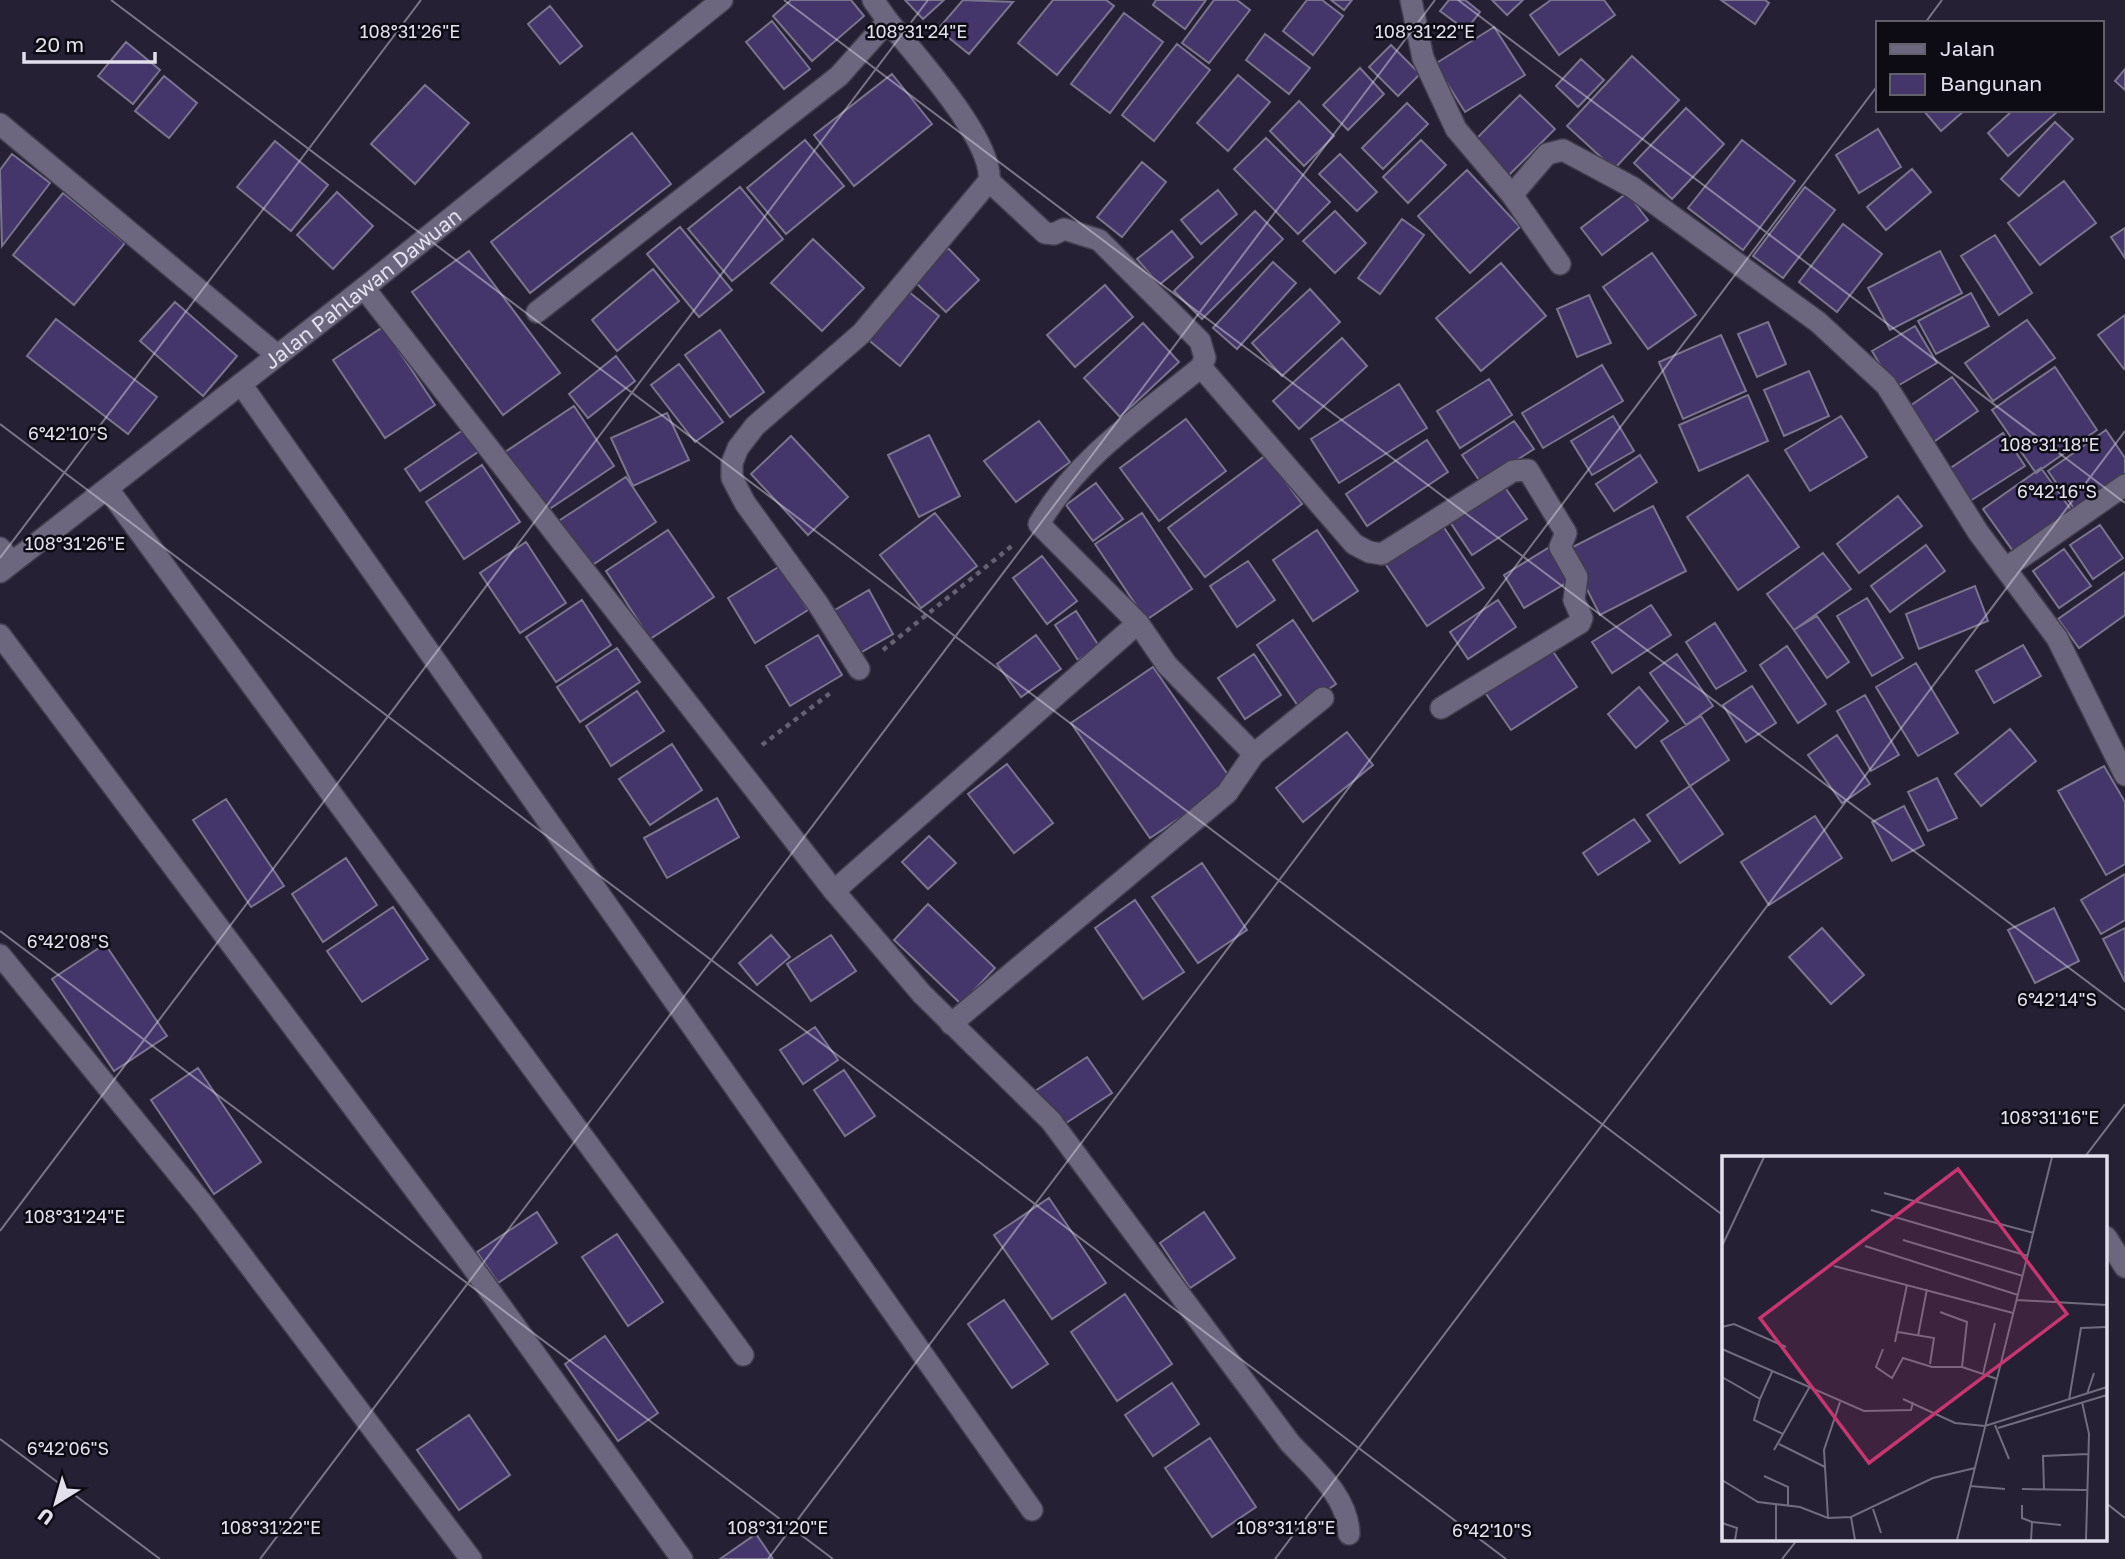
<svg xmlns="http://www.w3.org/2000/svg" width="2125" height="1559" font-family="'Golos Text',sans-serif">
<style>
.building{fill:#44366a;stroke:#7a758d;stroke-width:2}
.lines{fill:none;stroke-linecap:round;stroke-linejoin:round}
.lane-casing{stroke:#413d4d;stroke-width:24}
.street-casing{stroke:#413d4d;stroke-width:24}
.path{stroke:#656172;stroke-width:4.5;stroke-dasharray:5 5;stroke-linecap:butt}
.lane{stroke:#6c677e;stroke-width:21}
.street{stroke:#6c677e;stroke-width:21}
.ticks{fill:none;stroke:#e2e0ed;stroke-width:2;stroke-opacity:0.45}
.labels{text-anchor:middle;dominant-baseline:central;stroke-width:5;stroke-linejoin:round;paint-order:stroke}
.street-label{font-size:21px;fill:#e2e0ed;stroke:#0d0c14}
.inset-road{fill:none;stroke:#716d7e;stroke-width:2}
.view{fill:#c73671;fill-opacity:0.15;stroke:#c73671;stroke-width:3.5}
.inset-edge{fill:none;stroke:#e2e0ed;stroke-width:3.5}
.ticks-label{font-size:18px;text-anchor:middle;fill:#e2e0ed;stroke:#0d0c14;stroke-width:5;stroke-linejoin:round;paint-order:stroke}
</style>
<rect width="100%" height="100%" fill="#252034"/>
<path class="building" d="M791,0H851L864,16L812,61L773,16Z
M905,0H944L923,19Z
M963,0L1013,2L969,54L938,29Z
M1053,0H1106L1114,6L1057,75L1018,43Z
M1156,0H1206L1185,29L1153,5Z
M1214,0H1237L1250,10L1209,63L1182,43Z
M1307,0H1322L1343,16L1313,55L1283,31Z
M1331,0H1352L1344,10Z
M1449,0H1465L1480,12L1466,30L1440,11Z
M1492,0H1523L1507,15Z
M1551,0H1604L1615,15L1559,55L1530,15Z
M1721,0H1765L1769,3L1755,24Z
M550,6L582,46L560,64L528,24Z
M1124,13L1163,42L1110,113L1071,84Z
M772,21L810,69L784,89L746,42Z
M1494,27L1525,75L1465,112L1435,64Z
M1265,34L1310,68L1289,94L1246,60Z
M126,42L160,70L133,104L98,76Z
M1177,44L1210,70L1154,141L1122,115Z
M1391,45L1420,74L1398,96L1369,67Z
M1632,56L1679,100L1614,169L1567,126Z
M1581,59L1604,80L1578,107L1556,86Z
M1360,68L1384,94L1348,130L1323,105Z
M2125,69V90L2115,81Z
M892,74L932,124L854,186L814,135Z
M1238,75L1270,102L1228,151L1197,123Z
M164,76L197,103L169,138L135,111Z
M425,85L469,123L415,184L371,144Z
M1520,95L1555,129L1507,177L1473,142Z
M1299,101L1334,136L1304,166L1270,131Z
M1407,103L1428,124L1383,169L1362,148Z
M1686,108L1724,144L1672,199L1634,163Z
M1923,110H1965L1941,131Z
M2013,110L2057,112L2008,156L1988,133Z
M2055,122L2073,139L2019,196L2001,179Z
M1878,129L1901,167L1859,193L1836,155Z
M632,133L671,184L530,293L491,242Z
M1266,138L1330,202L1298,234L1234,169Z
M805,140L844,186L786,234L747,188Z
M1421,140L1446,165L1408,203L1383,177Z
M1742,140L1795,181L1743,250L1688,208Z
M275,141L328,185L291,231L237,187Z
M12,154L50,183L2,246L0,170Z
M1340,154L1377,192L1357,211L1319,174Z
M1142,162L1166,182L1122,237L1097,217Z
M1912,169L1931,192L1886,230L1867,207Z
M1467,170L1520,227L1470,273L1418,216Z
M2064,181L2096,223L2040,265L2008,223Z
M740,187L783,239L732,281L688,229Z
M1805,187L1835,210L1783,278L1753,256Z
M1218,190L1237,214L1201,244L1181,220Z
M337,192L373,226L333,269L297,235Z
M63,193L125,243L74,305L13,255Z
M1627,193L1648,220L1602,255L1581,228Z
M1255,211L1283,239L1202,319L1174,291Z
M1335,211L1366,243L1335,273L1303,241Z
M1402,219L1424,235L1380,294L1358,278Z
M1843,224L1882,254L1837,312L1799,282Z
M680,227L732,290L699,317L647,254Z
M2125,228V258L2111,237Z
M1172,231L1193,257L1159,285L1137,259Z
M1995,235L2032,293L1999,315L1961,256Z
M813,239L864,288L822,331L771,283Z
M948,248L979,280L946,312L914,281Z
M469,251L560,373L503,415L412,292Z
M1940,251L1962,293L1890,330L1868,288Z
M1652,253L1696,315L1648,349L1603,287Z
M1273,262L1296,283L1237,349L1213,328Z
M1501,263L1546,316L1481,371L1436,318Z
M653,269L679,301L617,351L592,320Z
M1105,285L1133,317L1075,367L1047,335Z
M904,288L939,316L900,366L865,337Z
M1310,289L1340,322L1282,376L1252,343Z
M1971,293L1989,326L1936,354L1918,321Z
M1589,295L1611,343L1577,357L1557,309Z
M175,302L237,356L203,396L140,341Z
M2125,315V368L2124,369L2098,335Z
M56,319L157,397L128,434L27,356Z
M2027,320L2055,358L1993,401L1965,363Z
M1768,322L1786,364L1757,377L1738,334Z
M1143,323L1179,362L1120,417L1084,378Z
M1915,326L1937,363L1894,388L1872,351Z
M383,327L435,405L385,438L333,360Z
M720,330L764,392L730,417L685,355Z
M1721,335L1746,391L1683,419L1659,362Z
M1342,338L1367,366L1299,429L1273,401Z
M616,356L635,381L588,418L569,394Z
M679,364L723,422L695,442L651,385Z
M1602,365L1623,401L1543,448L1522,413Z
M2055,367L2097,430L2036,473L1992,410Z
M1809,371L1829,416L1784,436L1764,390Z
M1952,377L1978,411L1932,443L1907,408Z
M1489,379L1512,415L1460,448L1437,411Z
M1399,384L1427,428L1339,483L1311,439Z
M1748,395L1768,441L1699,471L1679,425Z
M574,406L614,466L545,512L505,452Z
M667,413L689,460L633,486L611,438Z
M1613,416L1634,451L1592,475L1571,441Z
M1841,416L1867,457L1810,491L1785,450Z
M1186,419L1226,471L1159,521L1120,468Z
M1039,421L1070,462L1016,502L984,461Z
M1514,421L1534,449L1481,483L1462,455Z
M466,428L481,450L420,491L405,469Z
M2106,430L2125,458V480L2077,513L2048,471Z
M2003,433L2025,466L1967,503L1946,471Z
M929,435L960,496L919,517L888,455Z
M791,436L848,497L808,535L751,474Z
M1427,440L1448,472L1367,526L1346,494Z
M1266,455L1302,504L1205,577L1168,528Z
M1640,455L1657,482L1614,511L1596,484Z
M482,465L520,522L464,559L426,502Z
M2041,468L2072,511L2013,551L1983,509Z
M1748,475L1799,547L1738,590L1687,517Z
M626,477L656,522L588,568L557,522Z
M1096,483L1123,519L1093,541L1066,505Z
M1504,486L1527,519L1472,555L1450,522Z
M1898,496L1922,526L1859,573L1837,544Z
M1653,506L1686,571L1600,615L1567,550Z
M935,513L977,566L921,608L880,555Z
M1142,513L1192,589L1146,620L1095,544Z
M1441,523L1484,588L1427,626L1384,562Z
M2100,525L2123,558L2093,579L2070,545Z
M668,530L714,597L650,639L606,571Z
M1317,530L1358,591L1313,621L1273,560Z
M526,542L566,603L520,633L480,573Z
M1553,545L1573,579L1524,608L1504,575Z
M1926,545L1945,571L1890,612L1871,586Z
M2064,549L2091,586L2059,608L2033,571Z
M1823,553L1851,589L1794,630L1767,594Z
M1042,556L1077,601L1047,624L1013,578Z
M1248,561L1275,600L1237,627L1210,586Z
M780,566L808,610L755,643L728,598Z
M2125,572V615L2079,648L2058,619Z
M1975,586L1988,621L1919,649L1906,614Z
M869,590L893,634L853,657L828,614Z
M1867,598L1903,658L1872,676L1837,616Z
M582,600L611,645L556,682L526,637Z
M1498,600L1516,627L1468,659L1450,632Z
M1651,605L1671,635L1612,673L1592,642Z
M1076,611L1099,646L1078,660L1055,625Z
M1817,616L1849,662L1827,678L1794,630Z
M1293,620L1336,684L1300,709L1257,645Z
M1715,623L1746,671L1716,689L1686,642Z
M818,635L842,675L790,706L766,666Z
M1036,635L1061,669L1021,697L997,664Z
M2023,645L2041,676L1994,703L1976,671Z
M1787,646L1826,704L1798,723L1760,665Z
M1550,647L1577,687L1511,730L1484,691Z
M617,648L640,682L580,722L557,687Z
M1254,654L1281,695L1245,719L1218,678Z
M1677,654L1713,706L1686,725L1650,673Z
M1916,663L1958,733L1918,756L1876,687Z
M1153,667L1233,782L1150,838L1071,723Z
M1752,686L1776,723L1746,742L1723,705Z
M1639,687L1668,721L1636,748L1608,714Z
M637,691L664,731L611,766L586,726Z
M1865,695L1899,755L1871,771L1837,711Z
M1701,716L1729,760L1690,786L1661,741Z
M2010,729L2036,761L1981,806L1955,774Z
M1347,732L1373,765L1303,822L1276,788Z
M1837,735L1870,784L1842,803L1808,755Z
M672,744L702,790L650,825L619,779Z
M1007,764L1053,823L1014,853L968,794Z
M2104,766L2125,802V864L2106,875L2058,791Z
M1937,778L1957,818L1928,831L1908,792Z
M1690,786L1723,834L1680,863L1647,815Z
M717,798L739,837L667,878L644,838Z
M226,799L284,886L251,907L193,820Z
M1904,806L1924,845L1892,861L1872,822Z
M1815,816L1842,858L1769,905L1741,862Z
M1634,819L1650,841L1598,875L1583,853Z
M929,836L956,863L928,889L902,862Z
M346,858L377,905L323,942L292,894Z
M1202,863L1247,930L1198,963L1152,897Z
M2125,874V920L2101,934L2081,900Z
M1135,900L1184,972L1143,999L1095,928Z
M928,904L995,968L961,1004L894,940Z
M393,907L428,959L362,1002L327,951Z
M2054,908L2079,961L2035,983L2008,930Z
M1822,928L1864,975L1831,1004L1789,957Z
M2125,928V982L2103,939Z
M771,935L790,957L757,985L739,963Z
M831,935L856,971L811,1001L787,964Z
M105,944L167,1036L114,1071L52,979Z
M815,1027L838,1060L803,1084L780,1050Z
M1087,1057L1112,1093L1060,1127L1035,1091Z
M198,1068L261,1162L214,1194L151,1100Z
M844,1070L875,1116L845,1136L814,1090Z
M1049,1198L1106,1283L1052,1319L994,1235Z
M537,1212L557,1243L498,1283L477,1252Z
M1204,1212L1235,1258L1190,1288L1160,1243Z
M617,1234L663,1302L628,1326L582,1257Z
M1125,1294L1172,1364L1117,1401L1071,1332Z
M1004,1300L1048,1364L1012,1388L968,1324Z
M605,1336L658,1413L618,1441L565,1364Z
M1172,1383L1199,1424L1153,1456L1125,1415Z
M469,1415L510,1475L459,1510L417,1450Z
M1210,1438L1256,1507L1212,1537L1165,1468Z
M756,1534L773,1559H720Z"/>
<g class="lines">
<g class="lane-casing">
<path id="lane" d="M0,548L12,562"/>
</g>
<g class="street-casing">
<g id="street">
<path d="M1411,0L1423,58L1456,129L1512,195L1560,264"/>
<path d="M0,124L277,355"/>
<path d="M989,181L1045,233L1054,234L1064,229L1099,240L1200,341L1205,358L1201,367C1145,413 1076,459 1039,524L1138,623L1167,665L1254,754"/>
<path d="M1512,195L1547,154L1563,150L1632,187L1818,322L1886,385L1978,532L2057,638L2125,775"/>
<path d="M364,288L834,891L922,994L1051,1121L1290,1443C1314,1469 1348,1496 1349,1534"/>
<path d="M537,312L839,76L888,21L873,0"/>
<path d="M1201,367L1354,544L1369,552L1382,554L1513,471L1528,470L1566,533L1560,547L1577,577L1574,600L1582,618L1580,623L1441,708"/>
<path d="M241,384L1032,1510"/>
<path d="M108,489L743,1355"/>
<path d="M2006,568L2125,485"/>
<path id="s1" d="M0,572L364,288L722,0"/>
<path d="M0,635L469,1262L682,1559"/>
<path d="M859,669L818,604L745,503L732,478V463L738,448L755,426L862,333L989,181C994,140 914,54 888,21"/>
<path d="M834,891L1138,623"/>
<path d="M0,955L203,1204L471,1559"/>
<path d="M951,1024L1227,793L1254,754L1323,698"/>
<path d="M2106,1237L2125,1267"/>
</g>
</g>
<path class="path" d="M883,650L1013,545
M762,745L833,691"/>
<use href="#lane" class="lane"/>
<use href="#street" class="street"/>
</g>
<path class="ticks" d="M111,0L1724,1216M784,0L2125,1010M1458,0L2125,503M1925,23L1942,0M0,424L1506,1559M0,558L421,0M0,931L833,1559M2084,1158L2125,1104M0,1231L928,0M0,1439L160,1559M2106,1503L2125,1518M260,1559L1435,0M768,1559L1878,85M1275,1559L2125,431M1782,1559L1797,1540"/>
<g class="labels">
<g class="street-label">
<text stroke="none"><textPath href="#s1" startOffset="460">Jalan Pahlawan Dawuan</textPath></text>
</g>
</g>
<g transform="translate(1722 1156)">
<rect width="385" height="385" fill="#252034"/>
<path class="inset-road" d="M162,37L312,77M149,54L306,100M181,84L301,120M0,90L42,1M143,90L296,139M112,110L291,157M295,144L385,149M218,156L245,166L240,211L261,218M273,167L261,218L275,223M0,171L12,168L64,191M176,176L212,182L208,208M196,180L205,133M173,186L185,129M0,193L142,255L189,254L191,246M161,193L154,211L170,222L181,202L210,211H240M0,221L38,243L32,264L61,278M365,238L372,217M38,243L50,216M181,243L233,267L263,270L385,231M347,244L359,172L385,171M360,246L367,278L364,384M273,269L287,303M276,272L385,239M57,288L103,311M52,294L87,232M42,320L66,331V349M0,324L36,346L78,351L106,362L129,361L211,322L253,312M248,330L283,333M300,333L365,334M322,334L321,300L366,298M54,349V384M300,349V362L310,366L309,384M151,353L159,377M129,361L133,384M106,362L102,294L118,246M310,366L339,369M0,367L15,372L13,384M235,384L330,1"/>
<path class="view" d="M236,13L345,158L147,307L38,162Z"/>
<rect width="385" height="385" class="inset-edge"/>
</g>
<g class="ticks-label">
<text x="410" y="38">108°31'26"E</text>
<text x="917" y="38">108°31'24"E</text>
<text x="1425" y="38">108°31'22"E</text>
<text x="68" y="440">6°42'10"S</text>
<text x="2050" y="451">108°31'18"E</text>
<text x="2057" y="498">6°42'16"S</text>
<text x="75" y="550">108°31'26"E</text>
<text x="68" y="948">6°42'08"S</text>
<text x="2057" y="1006">6°42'14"S</text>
<text x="2050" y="1124">108°31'16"E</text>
<text x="75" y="1223">108°31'24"E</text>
<text x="68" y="1455">6°42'06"S</text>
<text x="271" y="1534">108°31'22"E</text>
<text x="778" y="1534">108°31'20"E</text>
<text x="1286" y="1534">108°31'18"E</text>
<text x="1492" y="1537">6°42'10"S</text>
</g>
<rect x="1876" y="21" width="228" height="91" fill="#0d0c14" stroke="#62616b" stroke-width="2"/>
<rect x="1890" y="44" width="35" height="10" fill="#6c677e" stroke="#62616b" stroke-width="2"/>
<text x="1940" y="56" font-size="21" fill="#e2e0ed">Jalan</text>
<rect x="1890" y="74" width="35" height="21" fill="#44366a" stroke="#62616b" stroke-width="2"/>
<text x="1940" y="91" font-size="21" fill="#e2e0ed">Bangunan</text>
<g transform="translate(56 1503) rotate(217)" stroke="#0d0c14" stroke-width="5" paint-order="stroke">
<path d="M0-5L12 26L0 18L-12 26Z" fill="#e2e0ed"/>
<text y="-10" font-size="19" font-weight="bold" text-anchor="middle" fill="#e2e0ed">U</text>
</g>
<path d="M24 52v10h131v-10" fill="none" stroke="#e2e0ed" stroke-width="3.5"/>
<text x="35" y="52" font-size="21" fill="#e2e0ed" stroke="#0d0c14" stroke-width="5" paint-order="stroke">20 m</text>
</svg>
